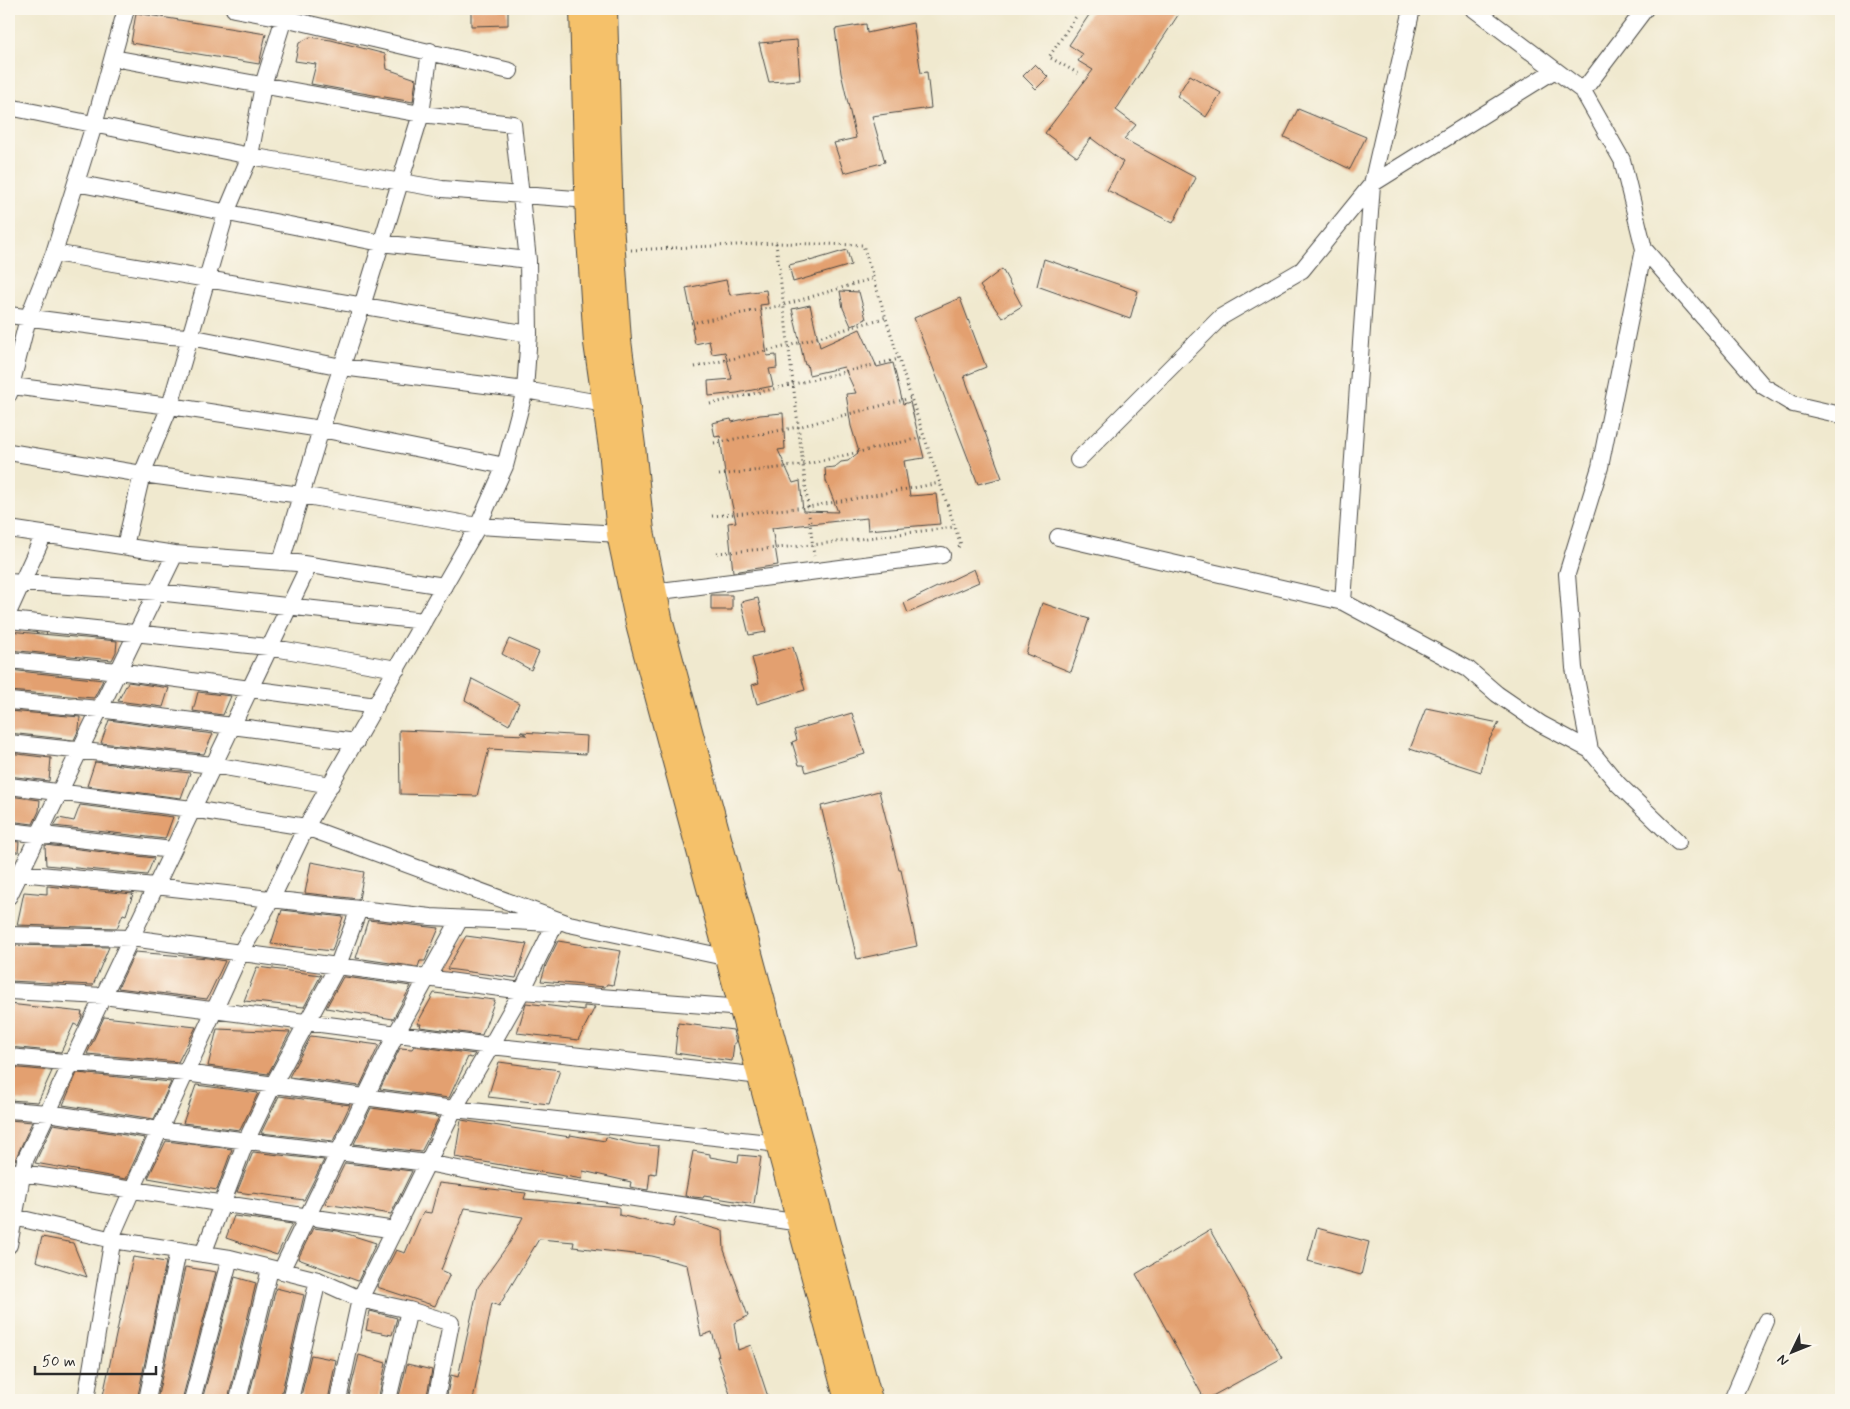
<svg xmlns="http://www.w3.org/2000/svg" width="1850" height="1409" font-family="Mynerve,sans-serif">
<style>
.building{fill:#e3a06f}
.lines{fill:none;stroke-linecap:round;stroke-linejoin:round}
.minor-casing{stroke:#494844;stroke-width:18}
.trunk-casing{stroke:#494844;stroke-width:28}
.path{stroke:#494844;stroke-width:3;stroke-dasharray:1 4;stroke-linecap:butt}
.minor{stroke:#fff;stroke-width:16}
.trunk{stroke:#f5c16b;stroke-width:26}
</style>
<rect width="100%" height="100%" fill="#fbf7ec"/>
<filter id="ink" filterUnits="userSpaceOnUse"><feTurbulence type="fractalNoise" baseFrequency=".02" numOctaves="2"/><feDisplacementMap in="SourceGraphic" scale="10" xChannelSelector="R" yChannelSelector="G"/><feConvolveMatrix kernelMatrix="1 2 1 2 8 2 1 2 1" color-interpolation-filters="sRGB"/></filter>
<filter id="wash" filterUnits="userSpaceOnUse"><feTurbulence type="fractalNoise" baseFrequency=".0096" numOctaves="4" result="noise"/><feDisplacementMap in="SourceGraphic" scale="20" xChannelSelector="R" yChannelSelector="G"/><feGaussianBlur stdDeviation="1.12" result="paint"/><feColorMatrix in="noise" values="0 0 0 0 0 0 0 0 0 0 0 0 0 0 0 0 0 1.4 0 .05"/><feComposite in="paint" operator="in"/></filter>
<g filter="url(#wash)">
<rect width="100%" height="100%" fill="#f0e9cf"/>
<g id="blocks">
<path class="building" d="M471,9H508V25L471,26Z
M1093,9H1182L1116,110L1136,125L1124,139L1196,178L1173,223L1107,190L1123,162L1091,138L1077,157L1045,133L1093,70L1078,61L1083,54L1069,45Z
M136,13L266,34L259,64L131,43Z
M913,23L921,73L927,72L931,108L872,116L885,162L844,173L834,143L856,138L841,73L835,29L866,24L867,33Z
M310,37L331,40L385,54L387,69L416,79L413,102L311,84L316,64L295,61L299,43Z
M797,40L800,80L769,82L759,43Z
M1035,64L1048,77L1036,89L1023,76Z
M1190,75L1221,93L1206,117L1177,96Z
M1298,109L1366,137L1350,169L1284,137Z
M847,250L851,265L793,282L789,265L810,260V261Z
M1044,259L1138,291L1130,319L1037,286Z
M1002,269L1022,306L1002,318L980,286Z
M726,280L730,295L766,290L768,304L760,305L767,356L776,355L777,368L769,369L773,386L737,393L709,396L708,381L732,379L725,352L712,354L709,341L695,344L692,328L694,327L686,288Z
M840,291L859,292L866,319L851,326L843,308Z
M960,298L986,367L964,376L1002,478L978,484L914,318Z
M810,305L820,347L860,329L877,367L893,363L903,404L910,402L924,458L904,461L910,496L936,494L940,524L868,530L867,518L772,528L778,565L733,572L728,523L736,522L725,473L720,436L715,437L712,423L731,419L732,422L760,415L783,413L785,449L778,450L793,483L800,481L803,511L838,512L826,481L825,468L835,467L841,462L848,461L859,452L851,426L846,394L856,393L844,367L809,375L807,364L805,365L792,309Z
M974,569L979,582L908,613L904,603Z
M711,595H732V610H711Z
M758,598L766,632L749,635L741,602Z
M1042,603L1089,619L1071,672L1026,654Z
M9,631L117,641L116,652L112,660L9,650Z
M509,639L539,652L531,670L502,654Z
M793,647L805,690L757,704L752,685L759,683L752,658Z
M9,670L103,680L94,698L9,691Z
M472,679L519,703L509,725L465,700Z
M128,682L169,688L163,707L118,701Z
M198,692L231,696L223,715L193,711Z
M1426,708L1499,723L1488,742L1481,772L1410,749Z
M9,711L80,717L79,729L74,740L9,733Z
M852,713L865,754L806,772L804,765H799L792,742L797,740L794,730Z
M109,720L213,734L204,754L101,743Z
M399,730L527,735L521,732L587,736L586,754L489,749L477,796L400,794Z
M9,753L51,758L49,781L9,776Z
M95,762L190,773L181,798L87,786Z
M879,791L899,870H901L917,946L857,959L821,806Z
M9,796L40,800L39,811L33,824L9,821Z
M80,805L173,817L165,839L54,826L59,818L74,821Z
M9,841L19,842L18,852H9Z
M45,845L154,858L147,875L46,865Z
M311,862L364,872L359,899L305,893Z
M47,886L133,894L126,915L123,914L117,928L17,925L24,892L47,894Z
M282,910L343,917L332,951L271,944Z
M368,920L430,927L439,928L425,961H420L418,967L356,958Z
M466,936L527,944L516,978L447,969Z
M558,941L621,951L613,985L607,984L605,987L541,981L546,965Z
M9,945L109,947L93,985L9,981Z
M135,952L208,958L225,961L207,999L118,988Z
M257,967L321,975L304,1007L244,1001Z
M343,977H345L411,986L393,1019L326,1008Z
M434,993L495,1000L482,1035L420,1027L421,1024H417Z
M526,1003L584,1010V1006L595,1007L578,1040L517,1033Z
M9,1004L82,1012L81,1015H83L78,1026L74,1024L61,1052L9,1047Z
M104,1017L196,1027L178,1062L87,1054Z
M678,1023L733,1030L736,1043H734L732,1061L675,1053Z
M217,1029L290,1032L268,1074L208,1066Z
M311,1036L379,1045L360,1086L289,1077Z
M414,1046L475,1054L472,1058L468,1057L449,1098L380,1089L400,1048L412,1049Z
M499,1062L560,1070L549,1104L488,1097Z
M9,1067L52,1071L38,1102L9,1100Z
M77,1073L171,1082L154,1119L63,1105Z
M196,1085L258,1093L240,1130L183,1123Z
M279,1096L350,1105L333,1141L261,1133Z
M371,1108L439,1117L421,1152L354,1144Z
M9,1120L32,1122L15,1160L9,1159Z
M461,1120L570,1137V1135L605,1141L606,1137L636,1144L659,1146L656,1174L650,1173L648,1190L630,1187L631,1182L583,1171L582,1179L455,1157Z
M53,1124L145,1138L126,1179L35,1163Z
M166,1141L232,1149L217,1190L148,1178Z
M693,1151L710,1154V1157L738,1162L739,1155L761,1157L754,1204L704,1196L703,1198L685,1196Z
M253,1152L324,1160L304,1200L252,1193V1194L237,1192Z
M345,1163L412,1171L391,1214L325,1204Z
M439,1183L526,1193L524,1199L619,1207V1215L673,1227L676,1217L723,1231L724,1250L748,1316L734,1323L738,1350L751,1345L769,1400H732L717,1356H719L712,1332L701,1336L687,1265L651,1256L573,1247L574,1242L539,1239L499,1306L492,1303L473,1400H446L451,1375L458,1377L478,1287L510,1242L523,1217L465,1208L441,1270L450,1274L435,1306L377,1287L396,1250L405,1253L421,1216L424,1212L431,1213Z
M234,1216L292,1224L277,1255L226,1238Z
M313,1228L338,1231L376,1243L358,1281L298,1259Z
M1317,1228L1369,1242L1361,1275L1308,1261Z
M1210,1230L1282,1358L1205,1400L1136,1274Z
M42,1237L73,1243L87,1277L36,1261Z
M133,1257L166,1262L137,1400H102Z
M185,1267L216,1272L182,1400H157Z
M235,1277L256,1283L228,1400H202Z
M276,1288L304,1295L280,1400H248Z
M370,1311L397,1318L392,1335L366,1330Z
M311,1355L336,1360L328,1400H300Z
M359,1355L386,1363L378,1400H348Z
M407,1364L432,1370L426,1400H398Z"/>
</g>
</g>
<g filter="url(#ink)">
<use href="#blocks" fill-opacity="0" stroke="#494844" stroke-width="1"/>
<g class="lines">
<g class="minor-casing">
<path id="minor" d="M234,9L284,18L510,71
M1474,9L1583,91L1622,160L1644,249L1763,386L1793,404L1841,415
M1583,91L1645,9
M9,107L250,156L442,189L589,200
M76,183L381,243L528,260
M54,253L529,334
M9,315L170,336L190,337L342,367L525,390L605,404
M12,386L170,406L321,429L505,466
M9,394L28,318L54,253L94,125L126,9
M9,452L142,474L301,495L478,526L620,534
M1078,460L1221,317L1302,270L1372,184L1555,70
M9,529L175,554L297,563L444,586
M1058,537L1343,602L1468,669L1497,694L1541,724L1590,750L1618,784L1678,842
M125,546L142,474L170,406L226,213L250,156L263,85L284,18
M281,562L321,429L362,306L421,114L430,51
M9,582L157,592L424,621
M653,592L942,555
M1343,602L1372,184L1412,9
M9,611L44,534
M9,620L268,647L397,669
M9,660L118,671L376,706
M9,701L99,709L356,742
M9,743L213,765L331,785
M1590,750L1574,668L1567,574L1600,467L1644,249
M9,786L192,809L306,827L569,924L729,958
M9,831L172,850
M9,872L155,886L431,917L551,923
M9,896L175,554
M9,935L131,938L522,991L743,1008
M9,991L103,996L491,1046L761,1076
M9,1057L185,1073L454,1109L779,1144
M9,1110L48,1113L159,1130L427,1163L515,1180L800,1223
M9,1171L395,1230
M14,1217L113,1240L230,1258L318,1280L360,1299L409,1310L451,1323L436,1400
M9,1245L25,1160L309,565
M203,1254L246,1141L273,1085L338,965L359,909
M281,1271L396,1034L460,919
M86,1400L114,1231L132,1190L241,952L271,900L306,827L478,526L505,466L525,390L529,334L528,260L513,124L421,114L113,58
M147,1400L178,1251
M192,1400L230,1258
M238,1400L270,1269
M290,1400L318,1280
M338,1400L360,1299L454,1109L491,1046L522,991L555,924
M388,1400L409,1310
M1732,1400L1766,1321"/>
</g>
<g class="trunk-casing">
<path id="trunk" d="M583,9L589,223L597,343L612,448L620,534L640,628L848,1400
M604,9L610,223L618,341L632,446L641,531L660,623L869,1400"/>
</g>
<path class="path" d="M1081,9L1049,57L1081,75
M776,243L814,556
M631,250L776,243L863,245L911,398L961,545L956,548
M691,323L784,305L874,278
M695,367L788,346L887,317
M710,404L899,359
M714,443L798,427L911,398
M719,475L803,465L924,437
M712,516L808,507L940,483
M717,553L812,545L954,527"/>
<use href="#minor" class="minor"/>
<use href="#trunk" class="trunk"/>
</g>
</g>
<rect width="1850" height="1409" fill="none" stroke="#fbf7ec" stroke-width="30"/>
<g transform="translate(1792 1352) rotate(227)" stroke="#fbf7ec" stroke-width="4" paint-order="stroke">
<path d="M0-4L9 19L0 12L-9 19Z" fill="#2b2b2b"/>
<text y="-8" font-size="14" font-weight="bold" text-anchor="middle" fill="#2b2b2b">N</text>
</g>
<path d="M35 1366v8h121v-8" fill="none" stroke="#2b2b2b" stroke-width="2.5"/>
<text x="42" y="1366" font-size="15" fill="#2b2b2b" stroke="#fbf7ec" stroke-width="4" paint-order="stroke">50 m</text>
</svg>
